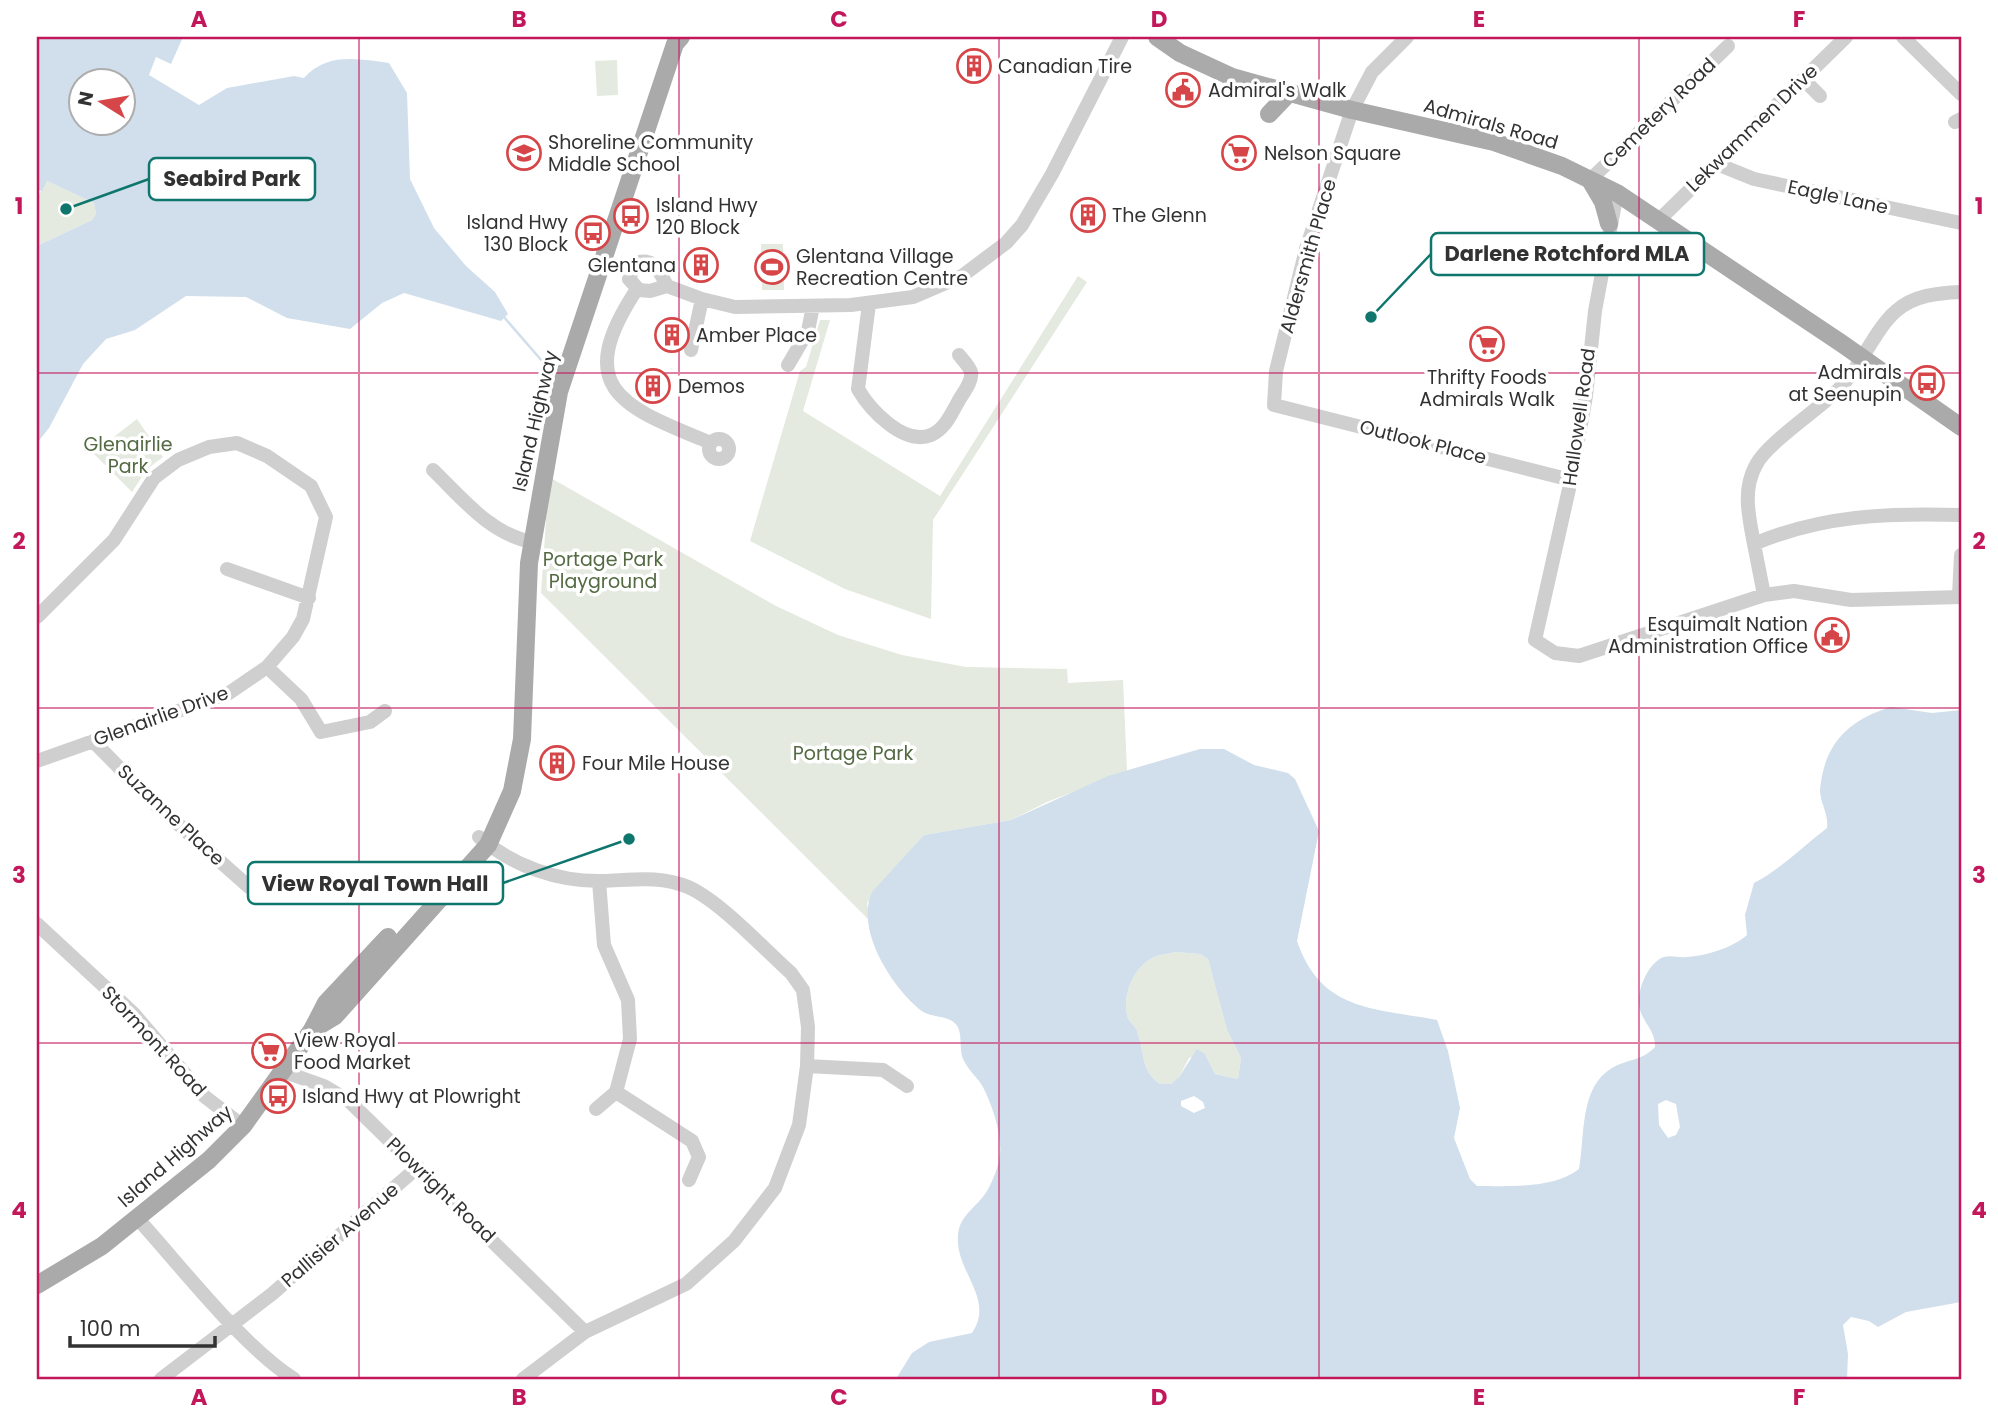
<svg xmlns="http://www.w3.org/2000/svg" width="1998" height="1416" font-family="Poppins,sans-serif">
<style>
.green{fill:#e4eadf}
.water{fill:#d0dfeb;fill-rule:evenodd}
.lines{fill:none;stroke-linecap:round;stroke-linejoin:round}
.stream{stroke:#d0dfeb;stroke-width:2.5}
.minor{stroke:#cfcfcf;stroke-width:14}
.major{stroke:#aaa;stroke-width:18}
.grid{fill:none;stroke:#c2185b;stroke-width:2;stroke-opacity:0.55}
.labels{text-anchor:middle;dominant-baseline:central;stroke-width:7;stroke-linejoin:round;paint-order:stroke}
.poi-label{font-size:19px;fill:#323232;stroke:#fff;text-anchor:start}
.street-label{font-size:19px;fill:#323232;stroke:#fff}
.park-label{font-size:19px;fill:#536a42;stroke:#fff}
.leader{fill:none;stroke:#0f766e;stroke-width:2.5}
.callout-dot{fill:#0f766e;stroke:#fff;stroke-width:2.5}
.callout{fill:#fff;stroke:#0f766e;stroke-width:2.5}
.callout-label{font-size:21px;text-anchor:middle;font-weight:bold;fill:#323232}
.neatline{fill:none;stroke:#c2185b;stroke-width:2.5}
.grid-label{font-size:23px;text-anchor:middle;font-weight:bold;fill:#c2185b}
</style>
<rect width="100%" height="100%" fill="#fff"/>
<path class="green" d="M617,60L618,95L597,96L595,61Z
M47,181L94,203L96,214L92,220L37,246V198Z
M761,244H783L784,290H762Z
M1078,276L1087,282L933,520L931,619L845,589L750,541L800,371L806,367L820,320H830L803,411L940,496Z
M137,419L163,457L147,469L132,492L93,453Z
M549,477L776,606L838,635L902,655L966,667L1067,669L1068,683L1123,680L1127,771L1047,802L1011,820L924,835L867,903L870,921L541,593Z
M1175,952L1200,954L1208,959L1227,1030L1241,1058L1238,1079L1215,1074L1205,1054L1189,1058L1179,1077L1171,1084H1160C1140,1070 1145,1052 1137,1031C1135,1027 1130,1023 1128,1018C1121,997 1133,967 1154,957C1160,954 1168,954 1175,952Z"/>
<path class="water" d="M37,37H183L171,64L156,57L149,75L199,105L227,88L294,76L304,78C327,52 358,59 389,63L407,93L410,179L434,228L466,266L495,292L508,314L501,321L404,293L382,303L350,329L287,318L246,297L186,296L135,330L106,339L83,364L49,428L37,443V246L92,220L96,214L94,203L47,181L42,191L37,190ZM80,80H122V122H80Z
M1891,707L1932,713L1961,710V1302L1906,1312L1878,1327L1869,1321L1851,1317L1843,1325L1848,1354L1847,1379H896L912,1353L929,1342L972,1333C994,1301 960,1275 958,1243C956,1217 973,1211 985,1194C992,1184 999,1166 1000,1154C1002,1133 992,1105 983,1087C978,1078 969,1071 964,1061C959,1052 962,1040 959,1030C954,1013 931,1020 919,1009C891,985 855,930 872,892L924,835L1011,820L1108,776L1200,749H1224L1254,765L1288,773L1295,779L1319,831L1297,941C1321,1012 1375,1008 1437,1020L1448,1051L1460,1108L1454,1138L1470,1179L1477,1186C1508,1186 1554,1189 1579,1169C1585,1137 1579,1087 1612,1068C1627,1059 1642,1061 1655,1047C1656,1029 1639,1020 1639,1003C1638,987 1649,962 1664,957C1671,955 1679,958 1686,957C1706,956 1732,948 1747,935L1745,915L1754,883C1781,869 1802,847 1827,828C1829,814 1820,803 1820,790C1824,744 1848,720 1891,707ZM1175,952L1200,954L1208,959L1227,1030L1241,1058L1238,1079L1215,1074L1205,1054L1197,1049L1179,1077L1171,1084H1160C1140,1070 1145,1052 1137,1031C1135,1026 1130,1023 1128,1018C1121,997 1133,967 1154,957C1160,954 1168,954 1175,952ZM1194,1096L1203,1102L1205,1108L1194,1113L1181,1106V1101ZM1666,1100L1676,1104L1680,1127L1676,1135L1668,1138L1659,1125L1658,1104Z"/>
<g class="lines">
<path class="stream" d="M503,316L542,361"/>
<path class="minor" d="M1407,37L1372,72L1352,110L1306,249L1276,371L1274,405L1571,480
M1903,37L1961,94
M1803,79L1820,96
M1955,122L1961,119
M1717,164L1754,179L1961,223
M1590,180L1728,46
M1617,193L1595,311L1586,396L1571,480L1535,640L1555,653L1579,656L1764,595L1794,591L1851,600L1961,597
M1659,220L1846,37
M667,286C660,272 654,257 636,263L629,279L639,290L650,291L667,286L702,299L735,307L851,305L913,297L962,276L1006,243L1022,225L1052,174L1122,37
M637,289C570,390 624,407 711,443
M869,304L858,389C870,410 904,446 931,435C945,429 951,414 958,402C962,394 973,382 971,372C969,366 963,360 959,355
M691,350L702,299
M788,365L808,331L813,306
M709 449a10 10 0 1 1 20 0a10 10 0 1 1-20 0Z
M433,470C463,499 490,534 532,542
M1754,544C1749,517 1742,490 1756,465C1767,443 1818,410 1839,389C1860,368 1875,329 1896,311C1914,295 1938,293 1961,292
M227,569L309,598
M1764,595L1754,544C1822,515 1888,513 1961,515
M1959,596L1961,555
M37,617L114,540L154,478L178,460L209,447L237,443L267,456L311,486L326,517L303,619L293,637L267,667L229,693L37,761
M267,667L301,699L321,732L370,722L385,711
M93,741L152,801L249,887
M479,837C513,866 558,882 603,881C632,880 660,875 688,887C720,901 764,949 791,973L803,990L808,1027L807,1066L799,1125L775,1188L734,1241L686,1284L585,1332L523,1379
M37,924L134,1014L204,1096L243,1126
M807,1066L883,1070L907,1086
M282,1071L324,1086L349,1101L585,1332
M616,1092L692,1141L699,1157L689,1180
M596,1109L616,1092L630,1039L628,1000L604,945L599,881
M137,1218C181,1266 241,1345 294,1379
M161,1379L272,1294L418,1167"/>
<path class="major" d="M1157,37L1180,53L1232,77L1352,110L1494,142L1562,166L1617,193L1841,343L1961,427
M1269,114L1289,93
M1590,180L1603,202L1609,224
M312,1030L335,1016L488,845L512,791L522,739L529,563L559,392L675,44L681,37
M37,1285L102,1246L209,1160L243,1126L312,1030L326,1003L388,937"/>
</g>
<path class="grid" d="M359,37V1379M679,37V1379M999,37V1379M1319,37V1379M1639,37V1379M37,373H1961M37,708H1961M37,1043H1961"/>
<defs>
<g id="building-ring" transform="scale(1.75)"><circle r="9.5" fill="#fff" stroke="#d64648" stroke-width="1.5"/><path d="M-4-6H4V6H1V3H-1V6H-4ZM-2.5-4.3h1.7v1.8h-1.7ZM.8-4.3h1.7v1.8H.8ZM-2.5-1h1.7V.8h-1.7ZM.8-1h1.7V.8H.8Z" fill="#d64648"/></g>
<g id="civic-ring" transform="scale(1.75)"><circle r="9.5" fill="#fff" stroke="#d64648" stroke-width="1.5"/><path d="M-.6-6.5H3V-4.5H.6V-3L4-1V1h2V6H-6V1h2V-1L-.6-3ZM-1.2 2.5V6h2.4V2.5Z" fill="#d64648"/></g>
<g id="school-ring" transform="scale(1.75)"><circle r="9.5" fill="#fff" stroke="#d64648" stroke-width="1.5"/><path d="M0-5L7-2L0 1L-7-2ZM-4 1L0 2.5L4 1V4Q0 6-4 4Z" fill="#d64648"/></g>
<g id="supermarket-ring" transform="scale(1.75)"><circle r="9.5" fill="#fff" stroke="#d64648" stroke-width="1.5"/><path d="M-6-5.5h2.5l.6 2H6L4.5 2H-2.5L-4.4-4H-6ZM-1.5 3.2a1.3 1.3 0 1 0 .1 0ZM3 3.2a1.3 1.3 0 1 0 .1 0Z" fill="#d64648"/></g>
<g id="bus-ring" transform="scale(1.75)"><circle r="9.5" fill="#fff" stroke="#d64648" stroke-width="1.5"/><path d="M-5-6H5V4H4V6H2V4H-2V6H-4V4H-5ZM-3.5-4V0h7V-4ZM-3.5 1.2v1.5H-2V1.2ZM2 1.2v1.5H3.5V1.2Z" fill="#d64648"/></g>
<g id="stadium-ring" transform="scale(1.75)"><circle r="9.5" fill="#fff" stroke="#d64648" stroke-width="1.5"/><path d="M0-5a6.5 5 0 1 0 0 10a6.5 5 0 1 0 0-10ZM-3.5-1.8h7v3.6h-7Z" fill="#d64648"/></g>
</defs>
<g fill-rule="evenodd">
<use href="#building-ring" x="974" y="66"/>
<use href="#civic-ring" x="1183" y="90"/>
<use href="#school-ring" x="524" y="153"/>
<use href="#supermarket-ring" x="1239" y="153"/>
<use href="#building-ring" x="1088" y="215"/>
<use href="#bus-ring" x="631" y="216"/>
<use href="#bus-ring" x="593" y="233"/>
<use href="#building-ring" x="701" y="265"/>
<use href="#stadium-ring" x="772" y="267"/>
<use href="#building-ring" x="672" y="335"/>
<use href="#supermarket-ring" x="1487" y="344"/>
<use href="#bus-ring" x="1927" y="383"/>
<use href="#building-ring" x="653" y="386"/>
<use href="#civic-ring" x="1832" y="635"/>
<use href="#building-ring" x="557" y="763"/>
<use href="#supermarket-ring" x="269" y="1051"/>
<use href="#bus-ring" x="278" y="1096"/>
</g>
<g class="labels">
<g class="poi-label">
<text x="998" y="66">Canadian Tire</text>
<text x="1208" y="90">Admiral's Walk</text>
<text x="548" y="142">Shoreline Community<tspan x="548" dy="22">Middle School</tspan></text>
<text x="1264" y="153">Nelson Square</text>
<text x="656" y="205">Island Hwy<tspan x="656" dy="22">120 Block</tspan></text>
<text x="1112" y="215">The Glenn</text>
<text x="568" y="222" text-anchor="end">Island Hwy<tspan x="568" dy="22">130 Block</tspan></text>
<text x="796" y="256">Glentana Village<tspan x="796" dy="22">Recreation Centre</tspan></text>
<text x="676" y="265" text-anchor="end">Glentana</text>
<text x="696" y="335">Amber Place</text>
<text x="1902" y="372" text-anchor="end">Admirals<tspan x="1902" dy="22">at Seenupin</tspan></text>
<text x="1487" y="377" text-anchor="middle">Thrifty Foods<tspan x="1487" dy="22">Admirals Walk</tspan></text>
<text x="678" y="386">Demos</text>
<text x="1808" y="624" text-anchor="end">Esquimalt Nation<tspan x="1808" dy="22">Administration Office</tspan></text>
<text x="582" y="763">Four Mile House</text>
<text x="294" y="1040">View Royal<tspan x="294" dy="22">Food Market</tspan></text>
<text x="302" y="1096">Island Hwy at Plowright</text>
</g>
<g class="street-label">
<text transform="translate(1659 113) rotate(-44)">Cemetery Road</text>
<text transform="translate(1491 124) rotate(16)">Admirals Road</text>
<text transform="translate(1752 128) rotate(-44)">Lekwammen Drive</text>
<text transform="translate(1838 197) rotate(12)">Eagle Lane</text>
<text transform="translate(1308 256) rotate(-74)">Aldersmith Place</text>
<text transform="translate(1579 417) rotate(-82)">Hallowell Road</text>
<text transform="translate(535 421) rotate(-77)">Island Highway</text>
<text transform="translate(1423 442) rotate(14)">Outlook Place</text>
<text transform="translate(161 716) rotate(-20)">Glenairlie Drive</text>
<text transform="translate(171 815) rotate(43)">Suzanne Place</text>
<text transform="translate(154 1041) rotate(47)">Stormont Road</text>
<text transform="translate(175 1156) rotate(-41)">Island Highway</text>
<text transform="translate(441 1190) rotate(44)">Plowright Road</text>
<text transform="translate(340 1235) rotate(-41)">Pallisier Avenue</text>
</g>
<g class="park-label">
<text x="128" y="444">Glenairlie<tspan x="128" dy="22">Park</tspan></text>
<text x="603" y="559">Portage Park<tspan x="603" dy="22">Playground</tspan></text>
<text x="853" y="753">Portage Park</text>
</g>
</g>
<path class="leader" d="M66 209L149 179M1371 317L1431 254M629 839L503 883"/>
<g class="callout-dot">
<circle cx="66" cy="209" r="7"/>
<circle cx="1371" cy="317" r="7"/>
<circle cx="629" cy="839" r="7"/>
</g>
<g class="callout">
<rect x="149" y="158" width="166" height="42" rx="7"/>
<rect x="1431" y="233" width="273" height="42" rx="7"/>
<rect x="248" y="862" width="255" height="42" rx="7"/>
</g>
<g class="callout-label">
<text x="232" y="186">Seabird Park</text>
<text x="1567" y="261">Darlene Rotchford MLA</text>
<text x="375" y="891">View Royal Town Hall</text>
</g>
<rect width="1998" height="1416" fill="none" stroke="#ffffff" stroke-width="77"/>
<g transform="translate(102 102) rotate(281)"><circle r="33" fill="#ffffff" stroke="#adadad" stroke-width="2"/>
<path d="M0-5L12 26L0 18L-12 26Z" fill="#d64648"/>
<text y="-10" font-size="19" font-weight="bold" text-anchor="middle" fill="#323232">N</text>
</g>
<path d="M70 1336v10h145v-10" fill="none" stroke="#323232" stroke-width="3.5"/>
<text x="80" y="1336" font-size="21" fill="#323232" stroke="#ffffff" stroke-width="5" paint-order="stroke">100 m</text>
<rect x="38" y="38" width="1922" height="1340" class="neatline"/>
<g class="grid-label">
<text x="199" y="27">A</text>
<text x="519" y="27">B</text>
<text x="839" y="27">C</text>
<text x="1159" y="27">D</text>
<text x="1479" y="27">E</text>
<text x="1799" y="27">F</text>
<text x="19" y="214">1</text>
<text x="1979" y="214">1</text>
<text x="19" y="549">2</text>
<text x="1979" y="549">2</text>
<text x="19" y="883">3</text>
<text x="1979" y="883">3</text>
<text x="19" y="1218">4</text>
<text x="1979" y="1218">4</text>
<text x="199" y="1405">A</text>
<text x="519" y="1405">B</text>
<text x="839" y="1405">C</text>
<text x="1159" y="1405">D</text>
<text x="1479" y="1405">E</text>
<text x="1799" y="1405">F</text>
</g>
</svg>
